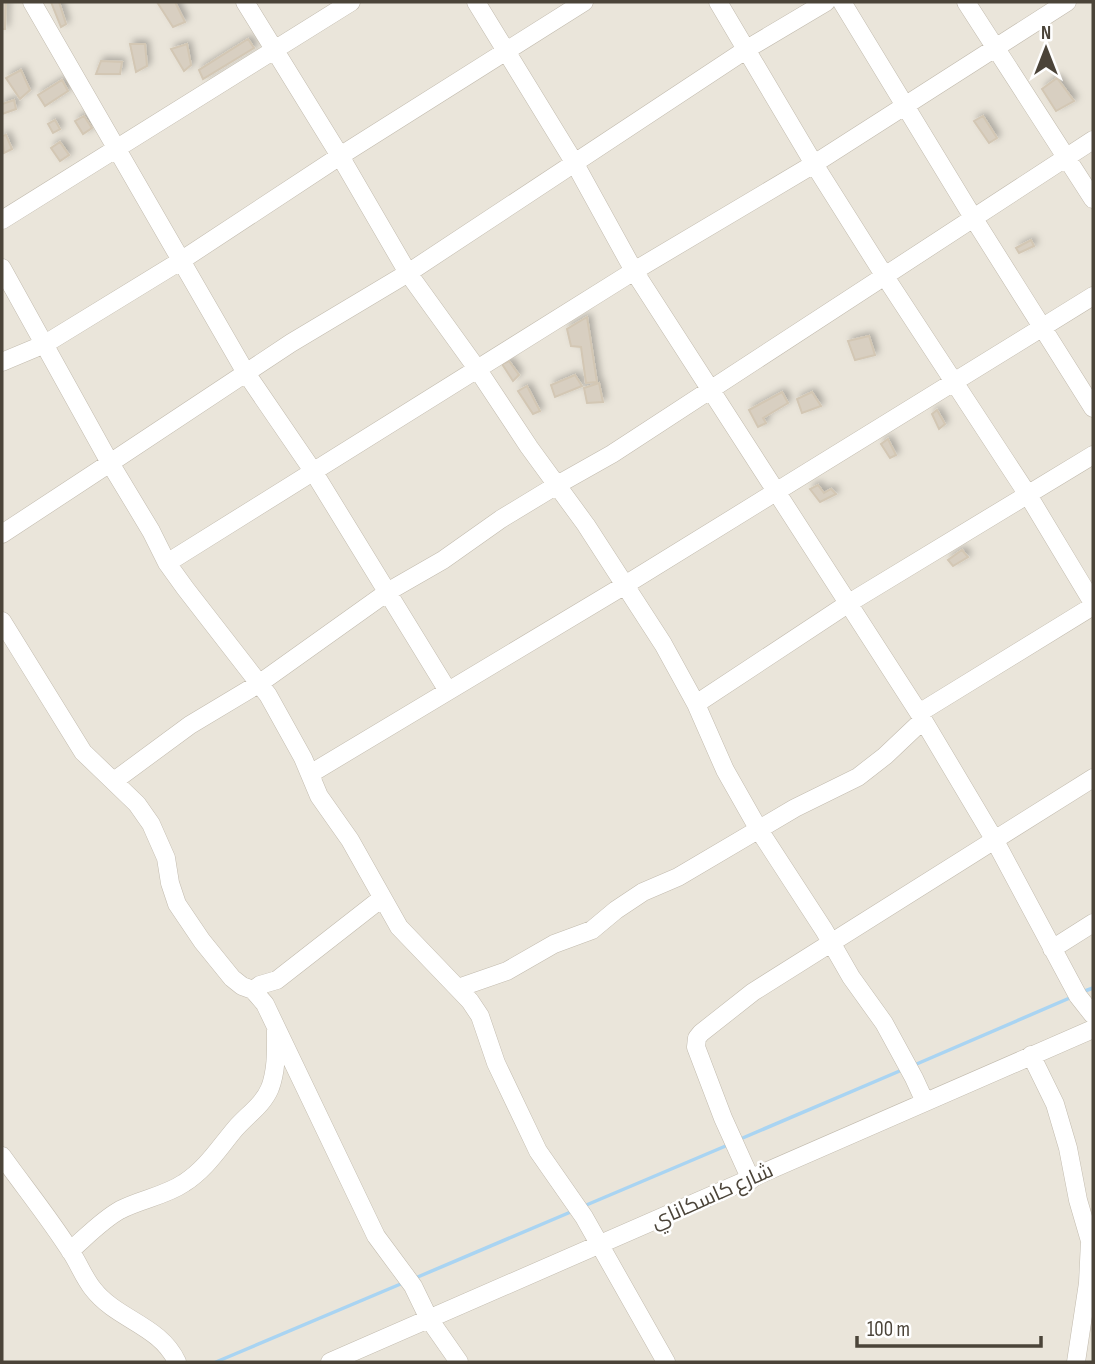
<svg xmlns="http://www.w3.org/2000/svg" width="1095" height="1364" font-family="'Sofia Sans Condensed',Cairo,sans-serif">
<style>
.residential{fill:#eae5da}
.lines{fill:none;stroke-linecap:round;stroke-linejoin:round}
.stream{stroke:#a9d4f2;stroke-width:3.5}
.building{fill:#d8cfc1;stroke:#d3c7b4;stroke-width:2;filter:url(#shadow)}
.minor-casing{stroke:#c2bbae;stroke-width:19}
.minor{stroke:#fff;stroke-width:18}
.labels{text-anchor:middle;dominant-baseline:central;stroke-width:5;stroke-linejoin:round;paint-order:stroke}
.street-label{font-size:21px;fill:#4b4439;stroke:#fff}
</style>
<defs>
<filter id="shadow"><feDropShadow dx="3.5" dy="-3.5" stdDeviation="3.5" flood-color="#0004"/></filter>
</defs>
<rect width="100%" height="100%" fill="#f6f3ec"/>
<path class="residential" d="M2,2H1093V1362H2Z"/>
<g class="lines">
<path class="stream" d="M1082,992L1093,988
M912,1066L1072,997
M738,1140L902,1070
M584,1206L728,1145
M413,1279L573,1211
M216,1362L403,1283"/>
</g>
<path class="building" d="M2,2H6L5,29H2Z
M51,2H59L66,24L61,27Z
M157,2H175L185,22L173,27Z
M248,39L254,48L203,79L199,70Z
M130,44H145L147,66L136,72Z
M187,44L191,65L184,71L171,49Z
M101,61L122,62L120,74H96Z
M21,70L30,90L20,99L6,78Z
M1057,78L1074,101L1056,111L1042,89Z
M62,80L68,91L45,106L38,95Z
M14,100L16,109L2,114V104Z
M84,116L92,128L83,134L75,121Z
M983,116L997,138L989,143L974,121Z
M55,120L60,129L53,133L48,124Z
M6,135L12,149L4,153L2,136Z
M60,142L69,155L60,161L51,148Z
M1031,240L1034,246L1019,253L1016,248Z
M587,317L597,382L586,383L581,347L571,346L567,329Z
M869,336L875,355L855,360L848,341Z
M509,361L519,375L513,381L502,364Z
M575,375L582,386L555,397L551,385Z
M599,383L603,402L587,403L584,388Z
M527,386L540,411L533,414L518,391Z
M782,392L788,403L763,418L766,423L758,427L749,410Z
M812,392L821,406L802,413L797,399Z
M937,410L945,424L939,429L932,414Z
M888,439L896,455L890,458L881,444Z
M818,485L824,493L831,489L836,494L820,502L810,489Z
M962,550L968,557L953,566L948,560Z"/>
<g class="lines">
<g class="minor-casing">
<path id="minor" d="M32,2L246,373L313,471L448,691
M245,2L340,156L408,273L478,370L529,447L586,525L663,644L696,704L725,770L759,830L824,930L851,977L884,1023L914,1078L925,1102
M476,2L574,162L634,271L919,713L994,839L1078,996L1093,1015
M718,2L814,164L884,275L1028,495L1093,603
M842,2L974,219L1093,408
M966,2L1093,199
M2,220L351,2
M2,268L110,463L2,534
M2,362L45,344L182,260L340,156L584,2
M167,563L634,271L814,164L1067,2
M2,621L83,752L137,804L151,824L166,858L170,883L177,904L202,941L232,978L242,986L253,990L265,1004L376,1236L413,1286L429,1319L459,1362
M696,704L849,603L1093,455
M919,713L1093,606
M310,774L625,585L1093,296
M114,781L190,725L260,683L389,591L443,560L501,519L557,485L612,454L1093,140
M1052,949L1093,923
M458,988L507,971L554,944L592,930L616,910L643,892L678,877L795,808L858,777L885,756L923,720
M253,990L260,985L277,980L382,898
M1031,1055L1055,1104L1068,1148L1078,1200L1090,1241L1088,1283L1076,1362
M2,1156C25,1188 50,1219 71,1252C79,1264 84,1278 93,1289C117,1320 160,1325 177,1362
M751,1180L723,1118L696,1047L697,1038L701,1033L753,992L1093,778
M70,1251C86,1237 102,1220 120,1210C141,1199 165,1196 184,1183C206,1169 219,1148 235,1129C247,1115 263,1105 270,1088C277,1069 276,1049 276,1030
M330,1362L1093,1029
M666,1362L584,1217L538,1151L496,1063L480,1016L470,1001L399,927L350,840L319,796L303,758L268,695L185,588L167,563L151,531L110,463L291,343L408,273L747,49L826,2"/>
</g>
<use href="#minor" class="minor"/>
</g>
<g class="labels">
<g class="street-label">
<text transform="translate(712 1196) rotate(-24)">شارع كاسكاناي</text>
</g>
</g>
<rect width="1095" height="1364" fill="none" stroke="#4b4439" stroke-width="7"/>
<g transform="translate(1046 49)" stroke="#ffffff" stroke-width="5" paint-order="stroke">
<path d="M0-5L12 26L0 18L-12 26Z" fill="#4b4439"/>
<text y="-10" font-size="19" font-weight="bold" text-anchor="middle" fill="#4b4439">N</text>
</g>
<path d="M857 1336v10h184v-10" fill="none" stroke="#4b4439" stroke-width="3.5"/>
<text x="867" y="1336" font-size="21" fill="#4b4439" stroke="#ffffff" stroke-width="5" paint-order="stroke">100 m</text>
</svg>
